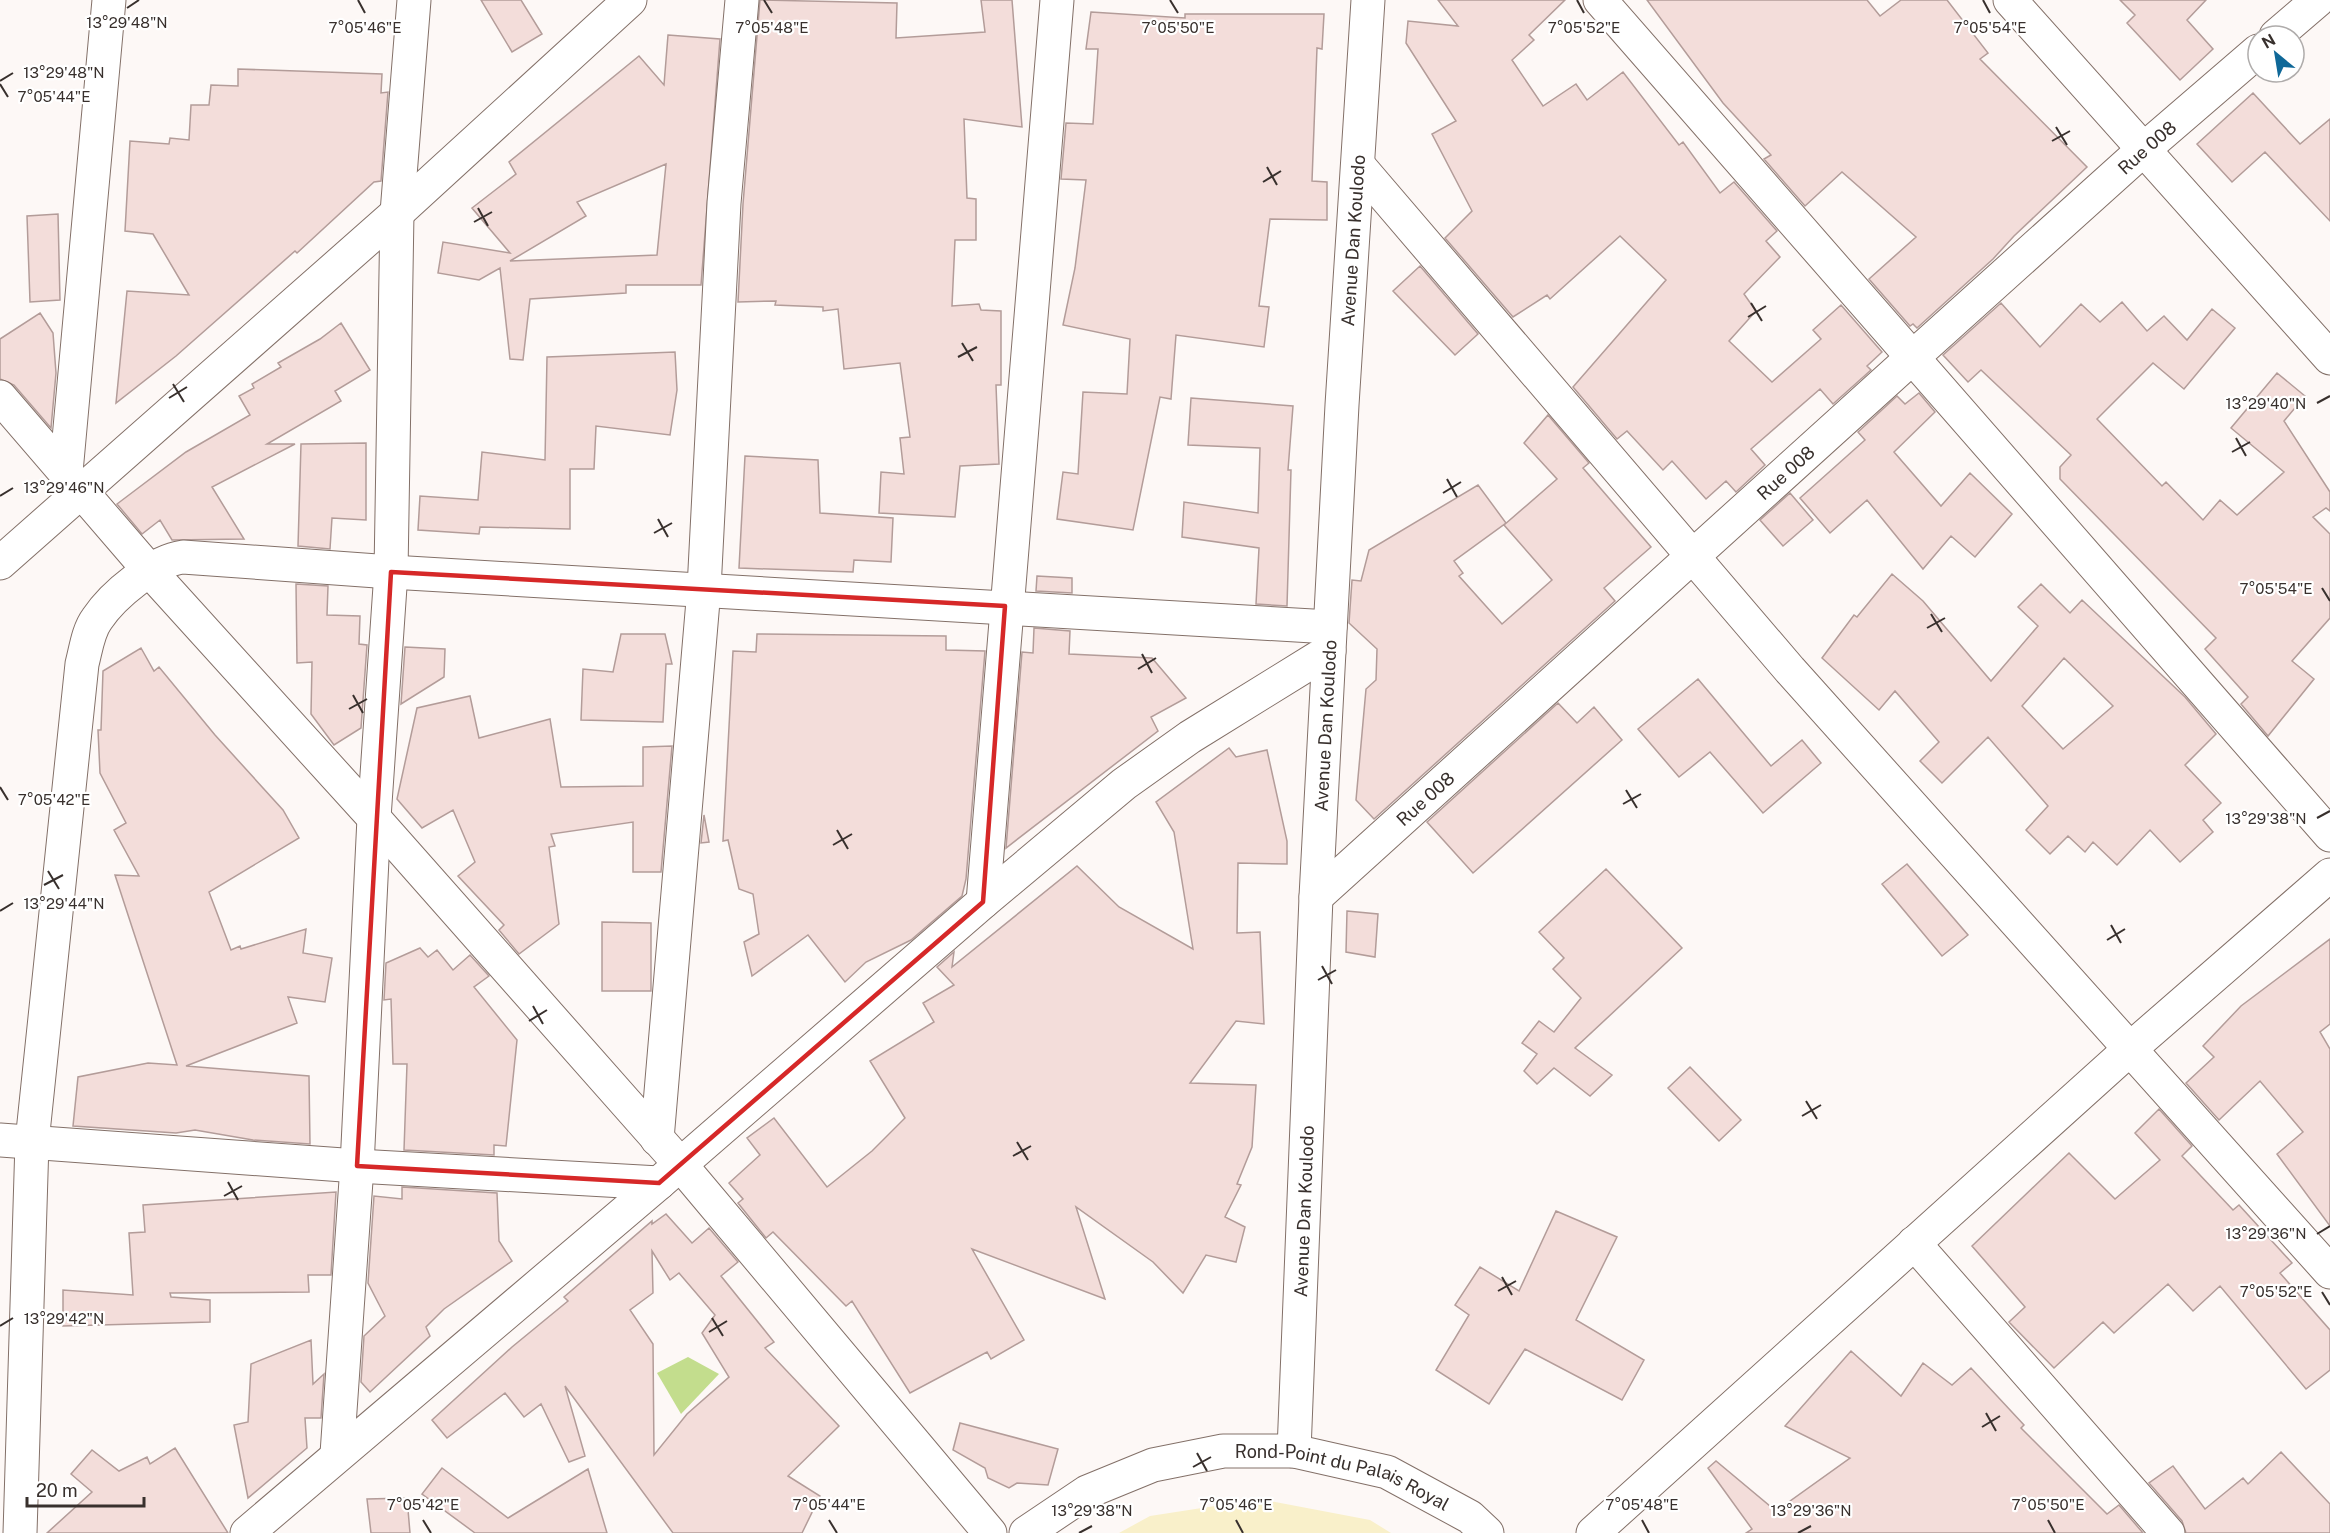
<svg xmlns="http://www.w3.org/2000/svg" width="2330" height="1533" font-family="'Public Sans',sans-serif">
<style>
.green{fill:#c3dd8d}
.sand{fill:#f9f0ca}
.building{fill:#f3ddda;stroke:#b39c99;stroke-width:1.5;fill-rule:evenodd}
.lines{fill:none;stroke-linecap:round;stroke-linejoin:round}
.minor-casing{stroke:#837068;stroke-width:35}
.minor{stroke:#fff;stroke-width:33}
.marked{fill:none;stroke:#d62828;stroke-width:4.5;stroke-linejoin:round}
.ticks{fill:none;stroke:#38302d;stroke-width:2}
.labels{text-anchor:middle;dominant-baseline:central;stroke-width:4.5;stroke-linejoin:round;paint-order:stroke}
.street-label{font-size:18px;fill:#38302d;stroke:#fff}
.ticks-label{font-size:15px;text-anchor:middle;fill:#38302d;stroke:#fff;stroke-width:4.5;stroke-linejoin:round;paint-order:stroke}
</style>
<rect width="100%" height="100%" fill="#fdf8f6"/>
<path class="green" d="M688,1357L719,1374L681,1414L657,1373Z"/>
<path class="sand" d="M1260,1499L1370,1520L1391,1533H1119L1150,1516Z"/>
<path class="building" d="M481,0H521L542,34L512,52Z
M760,0L897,3L896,38L985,32L981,0H1012L1022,127L964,119L967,198L976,199V240H955L952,306L979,304L981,310L1001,311V385H996L999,464L960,466L955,517L879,513L881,472L904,474L900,438L910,437L900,363L844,369L838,309L823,311V307L775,305L776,301L738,302L743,204Z
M1438,0H1565L1529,35L1534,40L1512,60L1543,106L1576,84L1587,100L1623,72L1679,145L1683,142L1720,193L1734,182L1777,231L1766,241L1780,257L1744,294L1756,311L1729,341L1772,382L1821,339L1813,330L1841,305L1882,352L1867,366L1871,370L1833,404L1820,389L1751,449L1765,465L1736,492L1726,481L1706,499L1672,461L1663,470L1627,431L1617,439L1573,387L1666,280L1620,236L1550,299L1547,295L1513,317L1445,238L1472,211L1432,134L1456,121L1406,43L1408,21L1458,26Z
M1647,0H1867L1880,16L1901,0H1947L1988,53L1980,59L2087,167L2014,236L1993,259L1917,328L1913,324L1910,326L1869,279L1916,237L1842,172L1805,206L1764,159L1771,155L1723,103Z
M2120,0H2206L2187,20L2213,49L2180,80L2127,23L2135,15Z
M1091,12L1185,18V14H1324L1322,49L1317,48L1312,181L1327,182V220L1270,219L1259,306L1269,307L1264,347L1176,335L1171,399L1160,397L1133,530L1057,519L1063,472L1078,474L1083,392L1127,394L1130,339L1063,325L1075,268L1086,180L1061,179L1066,123L1093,124L1098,49H1086Z
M668,35L720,39L701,285H626V293L530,299L523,360L510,359L500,268L479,280L438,273L443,242L510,253L472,208L516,174L509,162L639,56L664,85ZM666,164L657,255L510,261L586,216L577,202Z
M238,69L382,74L381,93L388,92L381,181L374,182L297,253L295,251L176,356L116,403L127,291L189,295L153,234L125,231L130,141L169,144L170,138L189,140L191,105H209L211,85L238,86Z
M2253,93L2300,144L2330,119V221L2265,152L2232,182L2197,144Z
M58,214L60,300L30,302L27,216Z
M1420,266L1478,334L1455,355L1393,291Z
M2122,302L2147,331L2164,316L2187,340L2212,309L2235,328L2184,389L2153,363L2097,419L2162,486L2166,482L2203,520L2220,500L2237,515L2284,472L2231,428L2277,373L2305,396L2284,421L2330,492V511L2326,508L2313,517L2330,534V618L2292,661L2314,679L2268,736L2241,704L2248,697L2205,649L2216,638L2060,479V467L2071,455L1981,370L1968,382L1943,355L2001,303L2040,347L2081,304L2100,322Z
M40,313L53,333L56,373L51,428L14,385L0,379V339Z
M341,323L370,370L335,391L341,401L267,444H295L212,487L244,539L172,540L160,520L142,534L117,504L186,452L250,415L239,396L254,388L252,384L281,367L278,363L320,339Z
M675,352L677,390L670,435L596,426L594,469H570V529L480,527L479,534L418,530L420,496L478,500L482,452L545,460L547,357Z
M1919,393L1935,412L1894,452L1941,506L1970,473L2012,514L1975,557L1951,536L1923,569L1867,500L1830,533L1800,498L1865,440L1858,432L1897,396L1905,404Z
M1191,398L1293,406L1288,470H1291L1287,606L1256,604L1259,548L1182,537L1184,502L1258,513L1260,448L1188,445Z
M1548,415L1589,463L1583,468L1651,547L1604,588L1615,601L1374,819L1356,800L1366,689L1376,680L1377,649L1349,623L1352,580L1361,581L1369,550L1478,485L1506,523L1454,561L1463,573L1459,576L1502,624L1552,580L1504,525L1557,479L1524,443Z
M366,443V520L332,518L330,549L298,546L301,444Z
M745,456L818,460L820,513L893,518L891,562L854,560L853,572L739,568Z
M1790,493L1813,520L1783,546L1760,520Z
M1892,574L1923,601L1991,681L2038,626L2018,607L2041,584L2070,613L2082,600L2185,697L2216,734L2185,765L2221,803L2203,820L2213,832L2180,862L2150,830L2117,865L2093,842L2085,852L2068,836L2050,854L2026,830L2048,806L1988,737L1942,783L1920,761L1939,742L1895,691L1879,710L1822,658L1854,615L1857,617ZM2064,658L2113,706L2063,749L2022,706Z
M1037,576L1072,578V593L1036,591Z
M296,584L328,586L327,615L360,616L359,644L367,645L361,728L334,745L311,714L312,662L297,663Z
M1034,628L1070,631L1069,654L1152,658L1186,698L1151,717L1158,731L1006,848L1022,652L1033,653Z
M621,634H665L672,664H666L663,722L581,720L583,669L613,672Z
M757,634L946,636V650L985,651L966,879L962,896L911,940L866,962L845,982L808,935L752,976L744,942L759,934L753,894L739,889L728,840L723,841L733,651L756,652Z
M405,647L445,649L444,677L401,704Z
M141,648L154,671L159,667L215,735L283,810L299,838L209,892L231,950L240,946L241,949L306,929L303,953L332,958L325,1002L288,997L297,1023L186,1066L309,1076L310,1144L253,1140L195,1130L176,1133L73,1126L78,1077L148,1063L177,1065L115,875L139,876L114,830L126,823L100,773L98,730H101L103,671Z
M1698,679L1771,766L1802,740L1821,763L1763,813L1710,752L1679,777L1638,729Z
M470,696L479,738L550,719L561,787L643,786V747L672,746L661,872H633V822L551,834L555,846L549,847L559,924L519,954L499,930L504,925L458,876L475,862L453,810L422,828L397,799L417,708Z
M1558,703L1577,723L1594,707L1622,740L1473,873L1427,822Z
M1229,748L1236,757L1267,750L1287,841V864L1238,863L1237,933L1260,932L1264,1024L1236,1021L1190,1083L1256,1085L1252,1147L1237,1184L1241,1185L1225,1217L1245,1227L1236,1262L1206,1255L1183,1293L1153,1262L1076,1207L1105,1299L972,1249L1024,1340L991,1359L987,1352L910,1393L852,1301L846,1306L773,1232L766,1238L738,1203L743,1199L729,1183L760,1155L747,1138L774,1118L827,1187L872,1151L905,1118L870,1061L934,1022L923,1003L954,985L937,967L954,952L952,967L1077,866L1119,907L1193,949L1174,832L1156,802Z
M704,815L709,842L701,843Z
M1907,864L1968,935L1942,956L1882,884Z
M1606,869L1682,948L1575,1048L1612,1075L1590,1096L1554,1068L1537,1084L1524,1071L1537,1054L1522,1043L1539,1021L1554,1032L1581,998L1553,969L1564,958L1539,932Z
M1347,911L1378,914L1375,957L1346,952Z
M602,922L651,923V991H602Z
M2330,939V1024L2320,1032L2330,1049V1226L2277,1154L2303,1132L2260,1081L2219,1120L2186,1083L2214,1057L2203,1046L2241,1006Z
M420,948L428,957L437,950L453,970L470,955L489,976L474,987L517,1040L506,1146L494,1145V1155L404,1150L407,1064H393L391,999L384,1000L386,963Z
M1690,1067L1741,1120L1719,1141L1668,1088Z
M2159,1109L2192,1146L2182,1156L2233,1210L2239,1205L2292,1263L2280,1273L2330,1330V1370L2306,1389L2220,1286L2193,1311L2168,1284L2114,1333L2103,1322L2054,1368L2009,1322L2025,1307L1972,1246L2069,1153L2115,1199L2160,1160L2135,1133Z
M402,1187L497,1193L499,1241L512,1261L444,1309L426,1327L430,1336L370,1392L361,1382L364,1336L385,1316L368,1283L374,1196L402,1199Z
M336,1192L331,1275H308L309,1292L170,1293L171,1297L210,1300V1322L63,1326V1290L133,1295L129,1233L145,1232L143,1205Z
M1556,1211L1617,1237L1576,1320L1644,1360L1622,1400L1525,1349L1489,1404L1436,1370L1469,1315L1455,1305L1480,1267L1519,1291Z
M666,1214L692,1243L709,1228L738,1262L721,1276L774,1342L765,1348L839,1426L788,1476L820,1496L802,1533H673L565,1386L585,1456L569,1462L541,1404L524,1417L505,1393L447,1438L432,1420L512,1347L568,1301L564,1297L652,1221V1224ZM652,1251L670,1280L679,1273L715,1315L702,1333L729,1377L687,1414L654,1455L653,1344L630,1310L653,1293Z
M311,1340L313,1384L324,1374L321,1418H305L307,1448L248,1498L234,1425L248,1422L251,1364Z
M1851,1351L1901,1396L1923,1363L1952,1385L1971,1368L2024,1425L2021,1428L2107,1514L2119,1505L2143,1533H1746L1752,1529L1708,1468L1716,1461L1776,1511L1850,1458L1785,1426Z
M960,1423L1058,1449L1048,1485L1017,1483L1009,1488L988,1478L985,1468L953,1450Z
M175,1448L228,1533H47L92,1492L71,1474L92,1450L119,1471L147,1457L150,1464Z
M2281,1452L2330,1504V1533H2186L2182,1521L2149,1483L2173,1466L2205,1509L2243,1478L2248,1484Z
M442,1468L508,1518L588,1469L607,1533H475L422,1494Z
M407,1498L410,1533H371L367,1499Z"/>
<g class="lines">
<g class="minor-casing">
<g id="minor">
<path d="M1600,0L2330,835"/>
<path d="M2010,0L2330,358"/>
<path d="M2276,36L2318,0"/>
<path d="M1359,166L1790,670L2330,1272"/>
<path d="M0,397L149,570L374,818L680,1164L990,1533"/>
<path d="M66,472L109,0"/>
<path d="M0,563L397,213L630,0"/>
<path id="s1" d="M1316,897L1914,356L2143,150L2258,51"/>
<path d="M983,902L1057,0"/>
<path d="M657,1139L704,589L724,203L742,0"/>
<path d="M0,1140L357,1166L659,1183"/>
<path d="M1914,1243L2168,1533"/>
<path id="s2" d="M1294,1451L1316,897L1342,405L1368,0"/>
<path d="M337,1454L357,1166L374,818L391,572L397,213L414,0"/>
<path d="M20,1533L32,1142L82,664C86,649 88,631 97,619C113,595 154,561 183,557L391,572L1330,627"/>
<path d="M247,1533L659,1183L983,902L1124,784L1190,737L1329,651"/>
<path id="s3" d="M1026,1533L1087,1492L1153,1465L1223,1451H1294L1387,1472L1470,1517L1487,1533"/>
<path d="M1593,1533L2130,1049L2330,875"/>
</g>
</g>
<use href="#minor" class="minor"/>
</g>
<path class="marked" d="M391,572L1005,606L983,902L659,1183L357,1166Z"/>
<path class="ticks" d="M358,0L365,13M764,0L772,13M1170,0L1178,13M1577,0L1584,13M1983,0L1990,13M127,8L139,0M0,81L13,73M0,84L8,97M2056,127L2067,145M2052,141L2070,131M1267,167L1277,185M1263,182L1281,171M478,208L488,226M474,222L492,212M1751,303L1762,321M1748,317L1766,306M962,343L973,361M958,357L977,347M173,384L184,402M169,398L187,387M2317,403L2330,396M2236,438L2246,456M2232,452L2250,442M1447,479L1457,497M1443,493L1461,482M0,496L13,488M658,519L668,537M654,533L672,523M2322,588L2330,601M1931,614L1942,632M1927,628L1945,618M1142,654L1152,673M1138,669L1156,658M353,695L363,713M349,709L367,699M0,787L8,800M1626,790L1637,808M1623,804L1641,794M2317,818L2330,811M837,830L848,849M833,845L852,834M48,871L59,889M44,885L63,875M0,911L13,903M2111,925L2121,943M2107,940L2125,929M1322,966L1332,984M1318,980L1336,970M533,1006L543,1024M529,1021L547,1010M1806,1101L1817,1119M1802,1116L1821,1105M1017,1142L1028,1160M1013,1156L1031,1146M228,1182L238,1200M224,1196L242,1186M2317,1234L2330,1226M1502,1277L1512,1295M1498,1291L1516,1281M2322,1292L2330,1305M712,1318L723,1336M0,1326L13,1318M709,1332L727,1321M1986,1413L1996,1431M1982,1427L2000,1416M1197,1453L1207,1471M1193,1467L1211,1457M423,1520L431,1533M829,1520L837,1533M1236,1520L1243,1533M1642,1520L1649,1533M2048,1520L2055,1533M1079,1533L1092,1526M1798,1533L1811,1526"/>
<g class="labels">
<g class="street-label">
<text stroke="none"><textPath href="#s1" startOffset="1119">Rue 008</textPath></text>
<text stroke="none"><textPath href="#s2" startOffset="1212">Avenue Dan Koulodo</textPath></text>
<text stroke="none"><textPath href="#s1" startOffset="633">Rue 008</textPath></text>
<text stroke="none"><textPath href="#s2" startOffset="726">Avenue Dan Koulodo</textPath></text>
<text stroke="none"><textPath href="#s1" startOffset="147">Rue 008</textPath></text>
<text stroke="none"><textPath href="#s2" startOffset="240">Avenue Dan Koulodo</textPath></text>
<text stroke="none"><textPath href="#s3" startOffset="340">Rond-Point du Palais Royal</textPath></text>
</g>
</g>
<g class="ticks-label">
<text x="127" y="28">13°29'48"N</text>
<text x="1584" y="33">7°05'52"E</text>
<text x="365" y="33">7°05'46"E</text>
<text x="772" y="33">7°05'48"E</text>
<text x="1178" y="33">7°05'50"E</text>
<text x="1990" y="33">7°05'54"E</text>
<text x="64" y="78">13°29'48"N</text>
<text x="54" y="102">7°05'44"E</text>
<text x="2266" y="409">13°29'40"N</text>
<text x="64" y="493">13°29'46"N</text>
<text x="2276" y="594">7°05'54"E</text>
<text x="54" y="805">7°05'42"E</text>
<text x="2266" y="824">13°29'38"N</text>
<text x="64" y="909">13°29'44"N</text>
<text x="2266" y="1239">13°29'36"N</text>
<text x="2276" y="1297">7°05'52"E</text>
<text x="64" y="1324">13°29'42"N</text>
<text x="423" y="1510">7°05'42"E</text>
<text x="829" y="1510">7°05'44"E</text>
<text x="1236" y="1510">7°05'46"E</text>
<text x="1642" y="1510">7°05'48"E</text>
<text x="2048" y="1510">7°05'50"E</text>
<text x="1092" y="1516">13°29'38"N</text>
<text x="1811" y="1516">13°29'36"N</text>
</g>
<g transform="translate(2276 54) rotate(330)"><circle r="28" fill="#ffffff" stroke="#afacab" stroke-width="1.5"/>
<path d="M0-4.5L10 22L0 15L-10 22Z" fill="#0f6898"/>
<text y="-9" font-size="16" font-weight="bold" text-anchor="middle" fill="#38302d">N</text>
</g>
<path d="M27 1497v9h117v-9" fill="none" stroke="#38302d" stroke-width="3"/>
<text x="36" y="1497" font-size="18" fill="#38302d" stroke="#ffffff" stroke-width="4.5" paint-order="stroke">20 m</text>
</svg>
